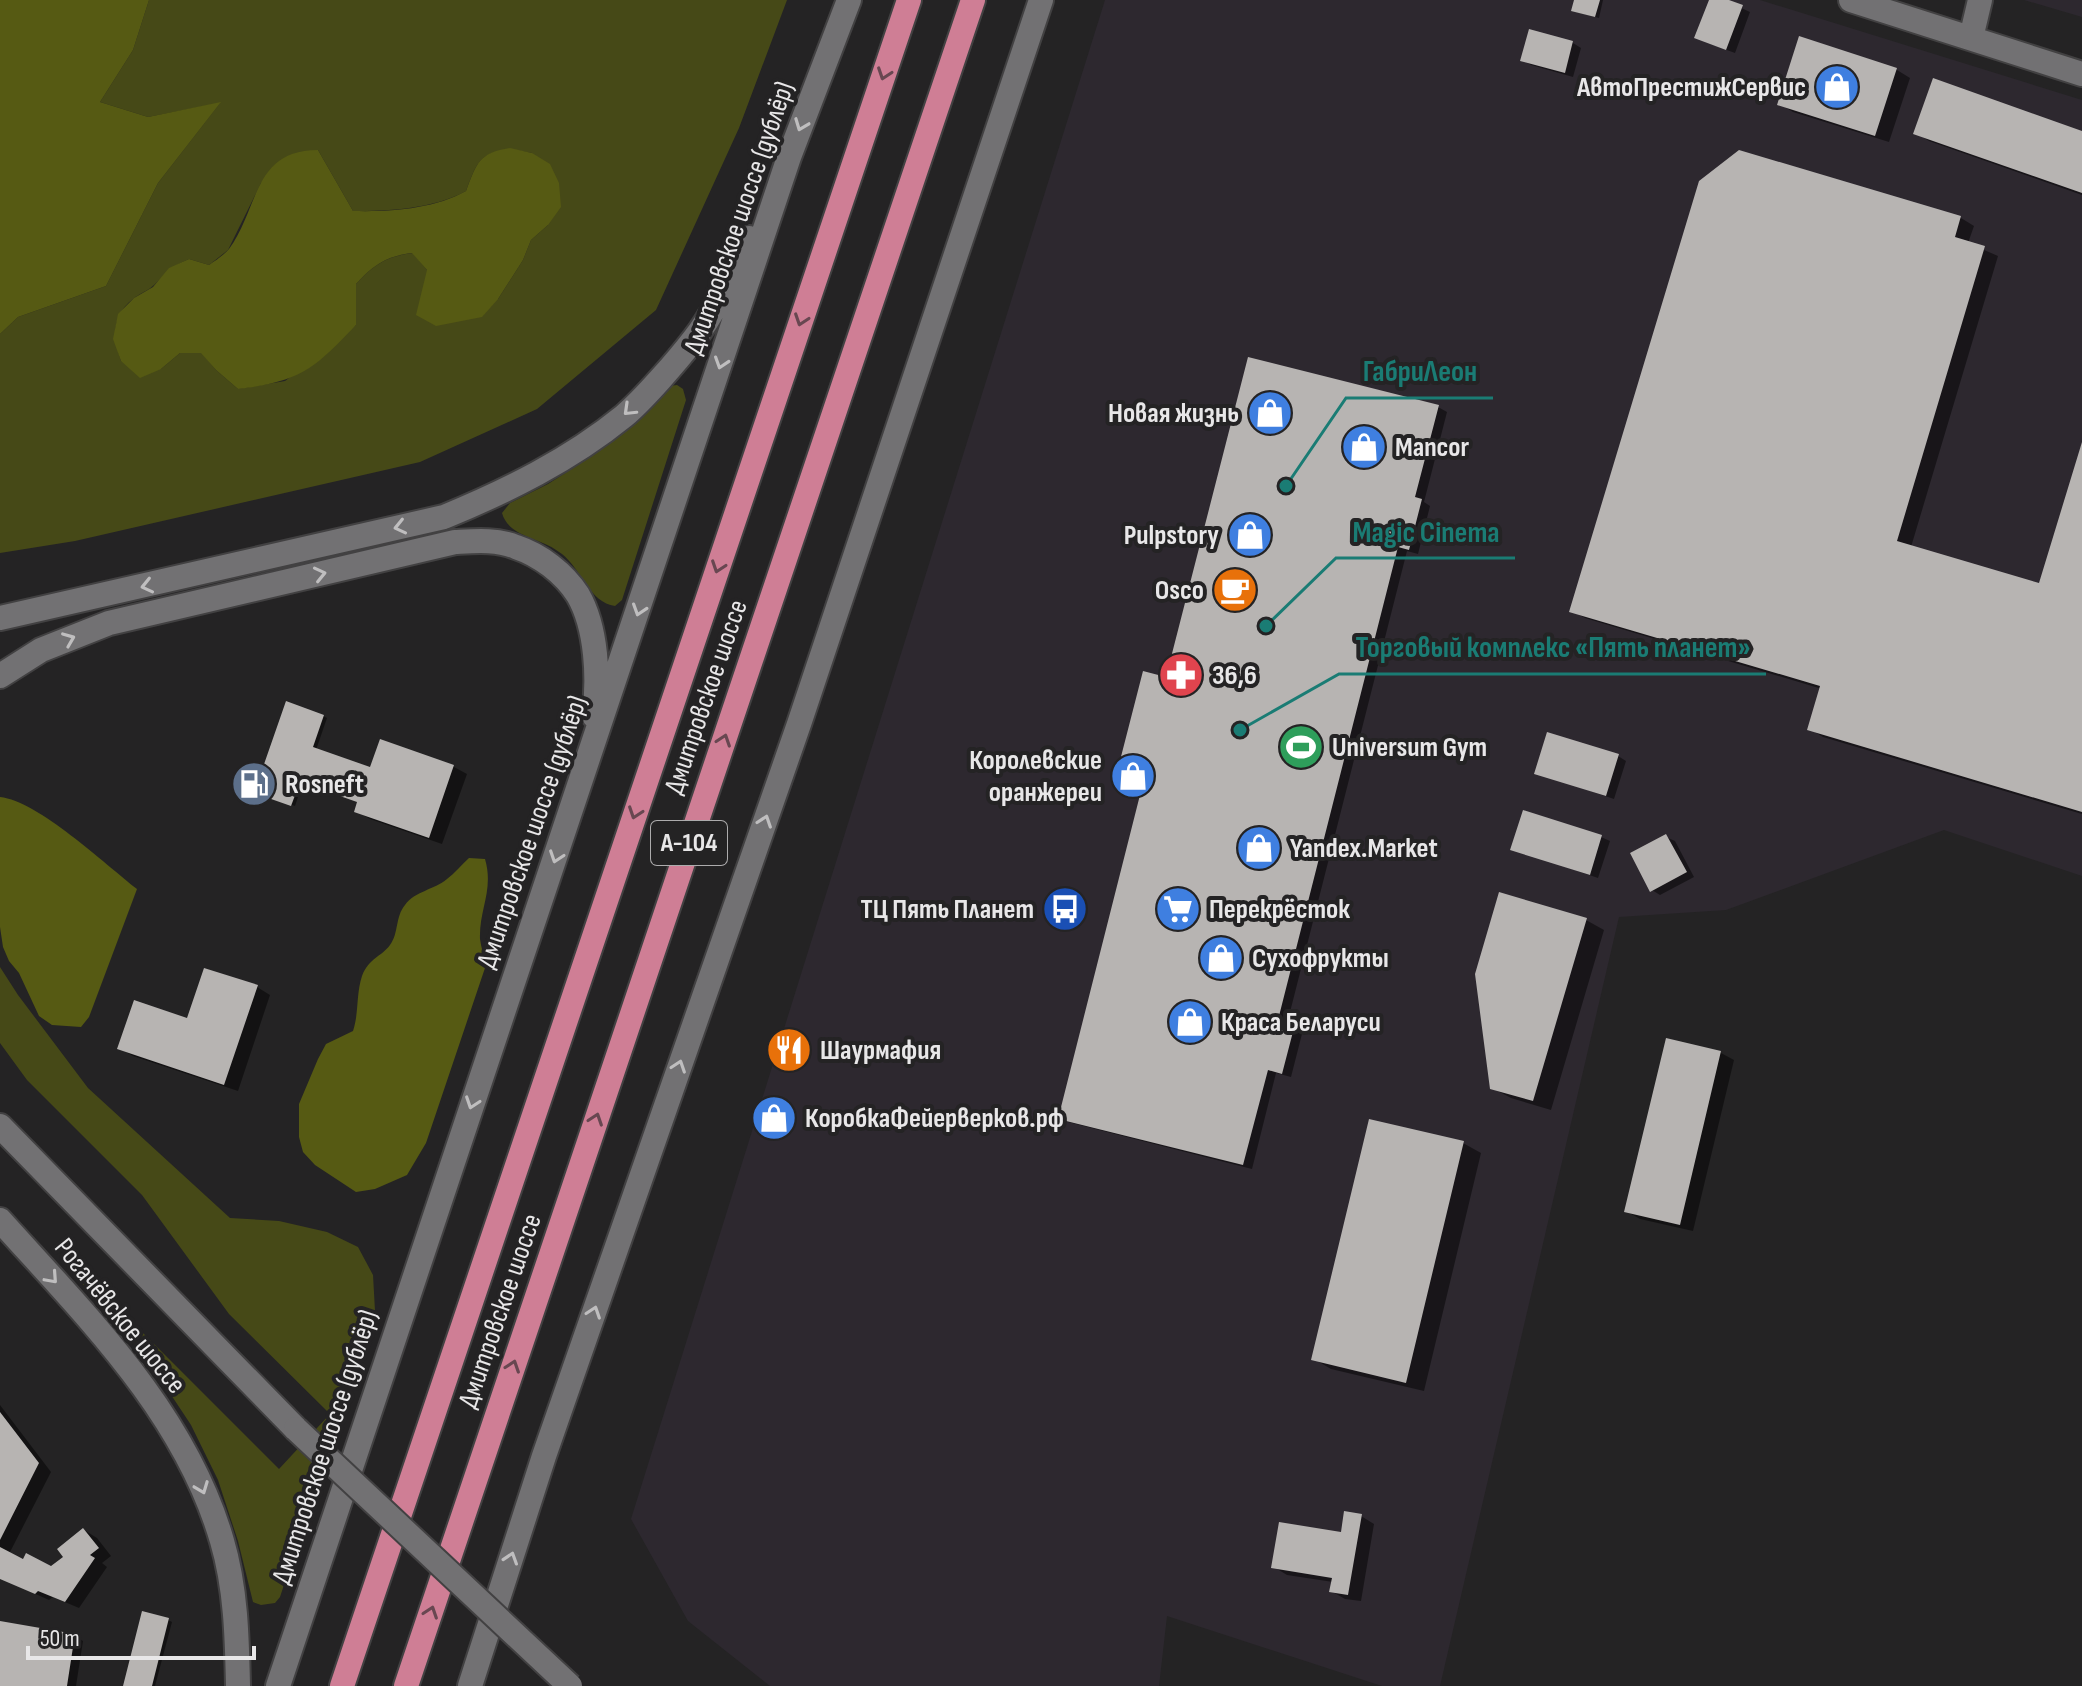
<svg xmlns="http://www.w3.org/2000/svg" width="2082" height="1686" font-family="'Sofia Sans Condensed',sans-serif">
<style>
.built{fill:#2d282f}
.green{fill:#464917;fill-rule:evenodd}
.forest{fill:#565a13}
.shadow{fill:#0007}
.building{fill:#b7b4b2}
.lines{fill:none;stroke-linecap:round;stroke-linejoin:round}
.street-casing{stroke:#424142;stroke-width:28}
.secondary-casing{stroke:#424142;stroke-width:28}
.highway-casing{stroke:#424142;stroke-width:28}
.street{stroke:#727173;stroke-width:24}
.secondary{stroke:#727173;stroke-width:24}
.highway{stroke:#cf7e95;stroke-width:24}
.secondary-bridge-casing{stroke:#424142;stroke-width:28;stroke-linecap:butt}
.secondary-bridge{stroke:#727173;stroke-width:24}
.oneway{stroke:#684751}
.oneway2{stroke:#bfbebf}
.labels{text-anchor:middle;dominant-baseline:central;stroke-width:8;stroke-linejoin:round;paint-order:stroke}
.shield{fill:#242324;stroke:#adacad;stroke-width:2}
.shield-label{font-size:26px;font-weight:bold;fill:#e8e7e8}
.poi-label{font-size:28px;font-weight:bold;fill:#e8e7e8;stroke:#242324;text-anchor:start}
.street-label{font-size:28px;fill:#e8e7e8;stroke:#242324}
.leader{fill:none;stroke:#1a7c74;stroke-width:3}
.callout-dot{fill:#1a7c74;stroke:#242324;stroke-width:3}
.callout-label{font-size:30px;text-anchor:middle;font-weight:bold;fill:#1a7c74;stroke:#242324;stroke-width:8;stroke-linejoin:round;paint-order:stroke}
</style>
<rect width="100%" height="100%" fill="#242324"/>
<path class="built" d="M1105,0H1760L2082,100V876L1944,830L1726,910L1619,917L1440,1686H1382L1167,1616L1159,1686H770L688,1621L631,1519Z
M2024,0H2082V17Z"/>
<path class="green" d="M149,0H787L739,128L656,310L537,409L420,462L75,541L0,553V334L18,317L106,286L158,183L220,103L148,117L100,102L133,50ZM510,149L532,153L548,225L531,240L523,260L498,299L427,270L413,253C387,256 373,265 356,284V325L285,381L238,389L216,370L202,353H180L161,369L121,361C113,337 111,316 133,299C140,293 148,291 154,285C168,272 171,267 189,259L209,265L228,250L261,183L318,150L353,211C390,211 433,209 466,191C477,162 479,153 510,149Z
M677,385L683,389L686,400L622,600L615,606C590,603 581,569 562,554C542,537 509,538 502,513L510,503L548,484L595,454L669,386Z
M0,967L18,995L88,1088L230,1218L279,1221L327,1232L358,1247L373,1275L375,1311L280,1597L275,1603L261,1605L253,1602L238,1541L218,1480L191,1425L150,1363L80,1281L88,1278L279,1469L330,1414L229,1314L142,1195L27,1080L0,1043Z"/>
<path class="forest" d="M0,0H149L133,50L100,102L148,117L221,102L158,183L106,286L18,317L0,334Z
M510,148L532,153L550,164L559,183L561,207L548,225L531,240L523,260L498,299L482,317L436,326L416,315L427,270L412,253C387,256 373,265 356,284V325C313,370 301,381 238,389L216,370L201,353H180L161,369L140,378L121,361L113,339L118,314L134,298L153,287L169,268L189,259L209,265C216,260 224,255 229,249C259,208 253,150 318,150L353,211C390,212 434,209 466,191C477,162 479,153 510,148Z
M0,797C38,801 105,864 137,889L89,1017L81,1027L52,1025L39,1016L19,973L9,961L3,947L0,927Z
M469,858L485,859C494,890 479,909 480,939C481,947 484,957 486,965L426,1143L407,1175L375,1189L356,1192L315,1165L303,1152L299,1137V1104L318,1059L326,1044L353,1031C359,1013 356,994 362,976C369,958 381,957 390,945C399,933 395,917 405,905C415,891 434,890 447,879C455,873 461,865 469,858Z"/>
<path class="shadow" d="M1576,0H1603L1599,18L1577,12Z
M1711,0H1724L1750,12L1735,53L1705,42Z
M1530,32L1573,43L1581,48L1573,77L1531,65L1522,60Z
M1801,39L1897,70L1910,78L1889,142L1793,112L1780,104Z
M1916,133H2082V195L1929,141Z
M1740,152L1961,218L1974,226L1968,243L1998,256L1911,547L2041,586L2082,446V814L1823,737L1810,729L1822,689L1585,618L1572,611Z
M1438,407L1447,412L1424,502L1430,506L1418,554L1407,551L1287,1024L1303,1030L1291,1077L1276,1073L1252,1169L1068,1122L1060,1118L1143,793L1116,783L1168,679Z
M323,716L327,718L316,750L371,769L381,741L454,767L467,774L442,844L370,819L356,811L360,802L303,782L295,806L260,794Z
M1618,756L1626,761L1614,799L1537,773Z
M1601,837L1610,841L1598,878L1513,849Z
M1666,837L1675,841L1694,877L1660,895L1652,890Z
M1586,920L1604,930L1551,1110L1511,1098L1492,1088Z
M257,987L270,995L238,1091L133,1056L119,1048L188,1020Z
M1667,1040L1721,1053L1734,1060L1693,1231L1640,1219L1626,1211Z
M1463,1143L1481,1153L1424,1391L1331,1369L1314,1359Z
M0,1405L51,1472L9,1554L52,1569L66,1557L84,1530L97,1538L111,1556L102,1563L107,1567L79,1608L53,1597L49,1600L0,1578Z
M1361,1516L1374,1524L1361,1601L1345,1599L1331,1591L1333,1582L1287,1575L1274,1567L1343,1534Z
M168,1620L172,1622L155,1686H125Z
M0,1623L75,1636L83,1641L76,1686H0Z"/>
<path class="building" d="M1574,0H1600L1595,17L1571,11Z
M1709,0H1729L1743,5L1726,50L1694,38Z
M1529,29L1573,41L1565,73L1520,61Z
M1799,36L1897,68L1875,136L1777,105Z
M1933,78L2082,131V193L1913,134Z
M1739,150L1961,216L1955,237L1985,246L1897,541L2039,583L2082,442V812L1807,730L1820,686L1569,612L1699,181Z
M1248,357L1439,405L1415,497L1422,499L1409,550L1398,547L1278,1020L1295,1024L1282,1074L1268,1070L1243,1165L1058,1119L1141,791L1114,784L1143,671L1166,677Z
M286,701L324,715L313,747L370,767L380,739L454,765L429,838L354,812L357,802L300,782L291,806L254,793Z
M1547,732L1619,754L1606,796L1534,774Z
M1523,810L1602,835L1590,875L1510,850Z
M1666,834L1687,872L1650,892L1630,853Z
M1499,892L1587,918L1533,1101L1490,1089L1475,974Z
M204,968L258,985L224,1085L117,1049L134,1000L187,1018Z
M1666,1038L1721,1051L1680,1225L1624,1212Z
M1369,1119L1464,1141L1406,1383L1311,1360Z
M0,1412L39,1463L0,1540Z
M1344,1511L1362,1514L1348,1595L1329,1592L1332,1578L1271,1568L1279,1522L1341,1532Z
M83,1528L99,1548L90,1555L95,1558L65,1602L38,1591L35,1594L0,1579V1547L23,1559L26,1553L51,1566L63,1557L57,1549Z
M142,1611L169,1618L152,1686H123Z
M0,1621L75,1634L67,1686H0Z"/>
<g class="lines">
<g class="street-casing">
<path id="street" d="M1851,0L2082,74
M1971,38L1980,0"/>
</g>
<g class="secondary-casing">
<path id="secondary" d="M0,618L444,517C507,491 570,460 624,416C644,399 677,361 694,339C717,310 733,271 749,238
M0,676L41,650L109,623L455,542C475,541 497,539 516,547C540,555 564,573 578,595C597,628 599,679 594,716
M0,1126L296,1429
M0,1220C87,1317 185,1413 222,1541C236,1588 237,1638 238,1686
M278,1686L789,157L849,0
M470,1686L544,1456L799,724L1041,0"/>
</g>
<g class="highway-casing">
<path id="highway" d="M342,1686L909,0
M406,1686L973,0"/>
</g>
<use href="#street" class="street"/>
<use href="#secondary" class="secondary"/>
<use href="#highway" class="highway"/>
<g class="secondary-bridge-casing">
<path id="secondary-bridge" d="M296,1429L570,1686"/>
</g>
<use href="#secondary-bridge" class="secondary-bridge"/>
</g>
<defs><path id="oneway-chevron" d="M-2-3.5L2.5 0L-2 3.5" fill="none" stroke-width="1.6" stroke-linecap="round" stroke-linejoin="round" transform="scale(2)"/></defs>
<g class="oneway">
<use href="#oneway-chevron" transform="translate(884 74) rotate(109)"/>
<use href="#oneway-chevron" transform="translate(801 320) rotate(109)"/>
<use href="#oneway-chevron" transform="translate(718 567) rotate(109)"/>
<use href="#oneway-chevron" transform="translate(724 740) rotate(-71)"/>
<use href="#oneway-chevron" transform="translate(635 813) rotate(109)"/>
<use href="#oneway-chevron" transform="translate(596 1119) rotate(-71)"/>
<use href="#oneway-chevron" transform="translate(513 1366) rotate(-71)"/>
<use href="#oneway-chevron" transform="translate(431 1612) rotate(-71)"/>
</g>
<g class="oneway2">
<use href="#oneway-chevron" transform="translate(801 125) rotate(111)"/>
<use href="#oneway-chevron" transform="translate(721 363) rotate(108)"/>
<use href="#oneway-chevron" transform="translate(629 410) rotate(136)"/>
<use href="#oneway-chevron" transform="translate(400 527) rotate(167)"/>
<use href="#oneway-chevron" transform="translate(320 574) rotate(-13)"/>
<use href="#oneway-chevron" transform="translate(147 586) rotate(167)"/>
<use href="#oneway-chevron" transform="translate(639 610) rotate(108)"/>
<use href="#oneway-chevron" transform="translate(69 639) rotate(-22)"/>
<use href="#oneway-chevron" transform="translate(765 821) rotate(-71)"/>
<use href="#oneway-chevron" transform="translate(556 857) rotate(109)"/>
<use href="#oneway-chevron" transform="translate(679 1066) rotate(-71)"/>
<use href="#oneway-chevron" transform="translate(472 1103) rotate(109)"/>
<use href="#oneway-chevron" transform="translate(52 1278) rotate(48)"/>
<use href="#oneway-chevron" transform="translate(594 1312) rotate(-71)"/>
<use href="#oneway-chevron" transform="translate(202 1488) rotate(69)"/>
<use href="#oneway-chevron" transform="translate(511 1558) rotate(-72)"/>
</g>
<defs>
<g id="shop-disc" transform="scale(2.3)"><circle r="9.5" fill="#3f7fe0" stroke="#242324"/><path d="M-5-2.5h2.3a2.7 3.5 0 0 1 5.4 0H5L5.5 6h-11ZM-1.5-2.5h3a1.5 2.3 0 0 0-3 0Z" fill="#fff"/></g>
<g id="cafe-disc" transform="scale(2.3)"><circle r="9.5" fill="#e8710a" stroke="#242324"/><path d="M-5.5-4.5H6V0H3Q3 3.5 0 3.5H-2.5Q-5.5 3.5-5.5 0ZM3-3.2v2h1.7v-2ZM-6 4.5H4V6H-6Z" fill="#fff"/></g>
<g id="pharmacy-disc" transform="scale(2.3)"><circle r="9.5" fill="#e0444e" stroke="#242324"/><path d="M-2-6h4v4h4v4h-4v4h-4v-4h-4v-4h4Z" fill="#fff"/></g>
<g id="stadium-disc" transform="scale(2.3)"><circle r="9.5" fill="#2e9e5b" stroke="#242324"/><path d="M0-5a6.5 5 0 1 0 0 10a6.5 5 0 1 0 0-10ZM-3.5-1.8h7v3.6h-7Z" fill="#fff"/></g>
<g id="fuel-disc" transform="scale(2.3)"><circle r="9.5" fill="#5c6f8a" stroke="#242324"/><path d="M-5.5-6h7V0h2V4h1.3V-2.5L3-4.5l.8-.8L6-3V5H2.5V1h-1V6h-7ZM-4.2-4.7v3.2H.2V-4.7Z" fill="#fff"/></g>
<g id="bus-disc" transform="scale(2.3)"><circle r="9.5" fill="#1a4fb4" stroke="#242324"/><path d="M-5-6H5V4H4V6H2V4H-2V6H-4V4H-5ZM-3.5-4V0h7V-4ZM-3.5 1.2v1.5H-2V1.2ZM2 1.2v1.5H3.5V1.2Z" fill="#fff"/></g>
<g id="supermarket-disc" transform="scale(2.3)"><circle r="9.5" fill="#3f7fe0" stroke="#242324"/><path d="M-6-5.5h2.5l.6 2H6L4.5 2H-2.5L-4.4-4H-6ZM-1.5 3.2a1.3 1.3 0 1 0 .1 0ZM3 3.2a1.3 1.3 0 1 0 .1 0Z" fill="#fff"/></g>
<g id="restaurant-disc" transform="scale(2.3)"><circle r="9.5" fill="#e8710a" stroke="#242324"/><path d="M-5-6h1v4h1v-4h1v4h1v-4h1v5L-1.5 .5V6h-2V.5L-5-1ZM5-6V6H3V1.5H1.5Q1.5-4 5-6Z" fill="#fff"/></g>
</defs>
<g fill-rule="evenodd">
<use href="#shop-disc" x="1837" y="87"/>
<use href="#shop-disc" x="1270" y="413"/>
<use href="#shop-disc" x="1364" y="447"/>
<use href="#shop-disc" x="1250" y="535"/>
<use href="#cafe-disc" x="1235" y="590"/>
<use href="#pharmacy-disc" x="1181" y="675"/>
<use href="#stadium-disc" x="1301" y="747"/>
<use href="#shop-disc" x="1133" y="776"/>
<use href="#fuel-disc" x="254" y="784"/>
<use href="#shop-disc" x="1259" y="848"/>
<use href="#bus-disc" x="1065" y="909"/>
<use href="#supermarket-disc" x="1178" y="909"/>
<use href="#shop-disc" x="1221" y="958"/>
<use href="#shop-disc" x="1190" y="1022"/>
<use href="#restaurant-disc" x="789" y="1050"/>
<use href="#shop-disc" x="774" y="1118"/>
</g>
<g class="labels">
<rect class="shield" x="651" y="821" width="76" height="44" rx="6"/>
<g class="shield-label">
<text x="689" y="843">А-104</text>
</g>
<g class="poi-label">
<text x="1806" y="87" text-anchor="end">АвтоПрестижСервис</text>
<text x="1239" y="413" text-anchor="end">Новая жизнь</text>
<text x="1395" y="447">Mancor</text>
<text x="1219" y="535" text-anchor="end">Pulpstory</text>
<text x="1204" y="590" text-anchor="end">Osco</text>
<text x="1212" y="675">36,6</text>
<text x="1332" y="747">Universum Gym</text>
<text x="1102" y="760" text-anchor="end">Королевские<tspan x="1102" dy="32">оранжереи</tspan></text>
<text x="285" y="784">Rosneft</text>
<text x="1290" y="848">Yandex.Market</text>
<text x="1034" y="909" text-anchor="end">ТЦ Пять Планет</text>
<text x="1209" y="909">Перекрёсток</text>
<text x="1252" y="958">Сухофрукты</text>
<text x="1221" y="1022">Краса Беларуси</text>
<text x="820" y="1050">Шаурмафия</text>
<text x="805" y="1118">КоробкаФейерверков.рф</text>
</g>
<g class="street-label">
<text transform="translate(739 218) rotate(-71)">Дмитровское шоссе (дублёр)</text>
<text transform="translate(706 697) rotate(-71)">Дмитровское шоссе</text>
<text transform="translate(532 832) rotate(-71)">Дмитровское шоссе (дублёр)</text>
<text transform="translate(500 1311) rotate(-71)">Дмитровское шоссе</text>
<text transform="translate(120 1316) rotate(51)">Рогачёвское шоссе</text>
<text transform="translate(325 1447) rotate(-72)">Дмитровское шоссе (дублёр)</text>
</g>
</g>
<path class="leader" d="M1286 486L1346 398H1493M1266 626L1336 558H1515M1240 730L1339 674H1766"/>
<g class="callout-dot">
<circle cx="1286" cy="486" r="8"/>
<circle cx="1266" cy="626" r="8"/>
<circle cx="1240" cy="730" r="8"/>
</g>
<g class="callout-label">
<text x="1420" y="381">ГабриЛеон</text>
<text x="1426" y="542">Magic Cinema</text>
<text x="1553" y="657">Торговый комплекс «Пять планет»</text>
</g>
<path d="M28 1646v12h226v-12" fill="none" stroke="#e8e7e8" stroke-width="4"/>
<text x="40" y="1646" font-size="24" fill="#e8e7e8" stroke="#242324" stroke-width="6" paint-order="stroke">50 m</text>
</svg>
